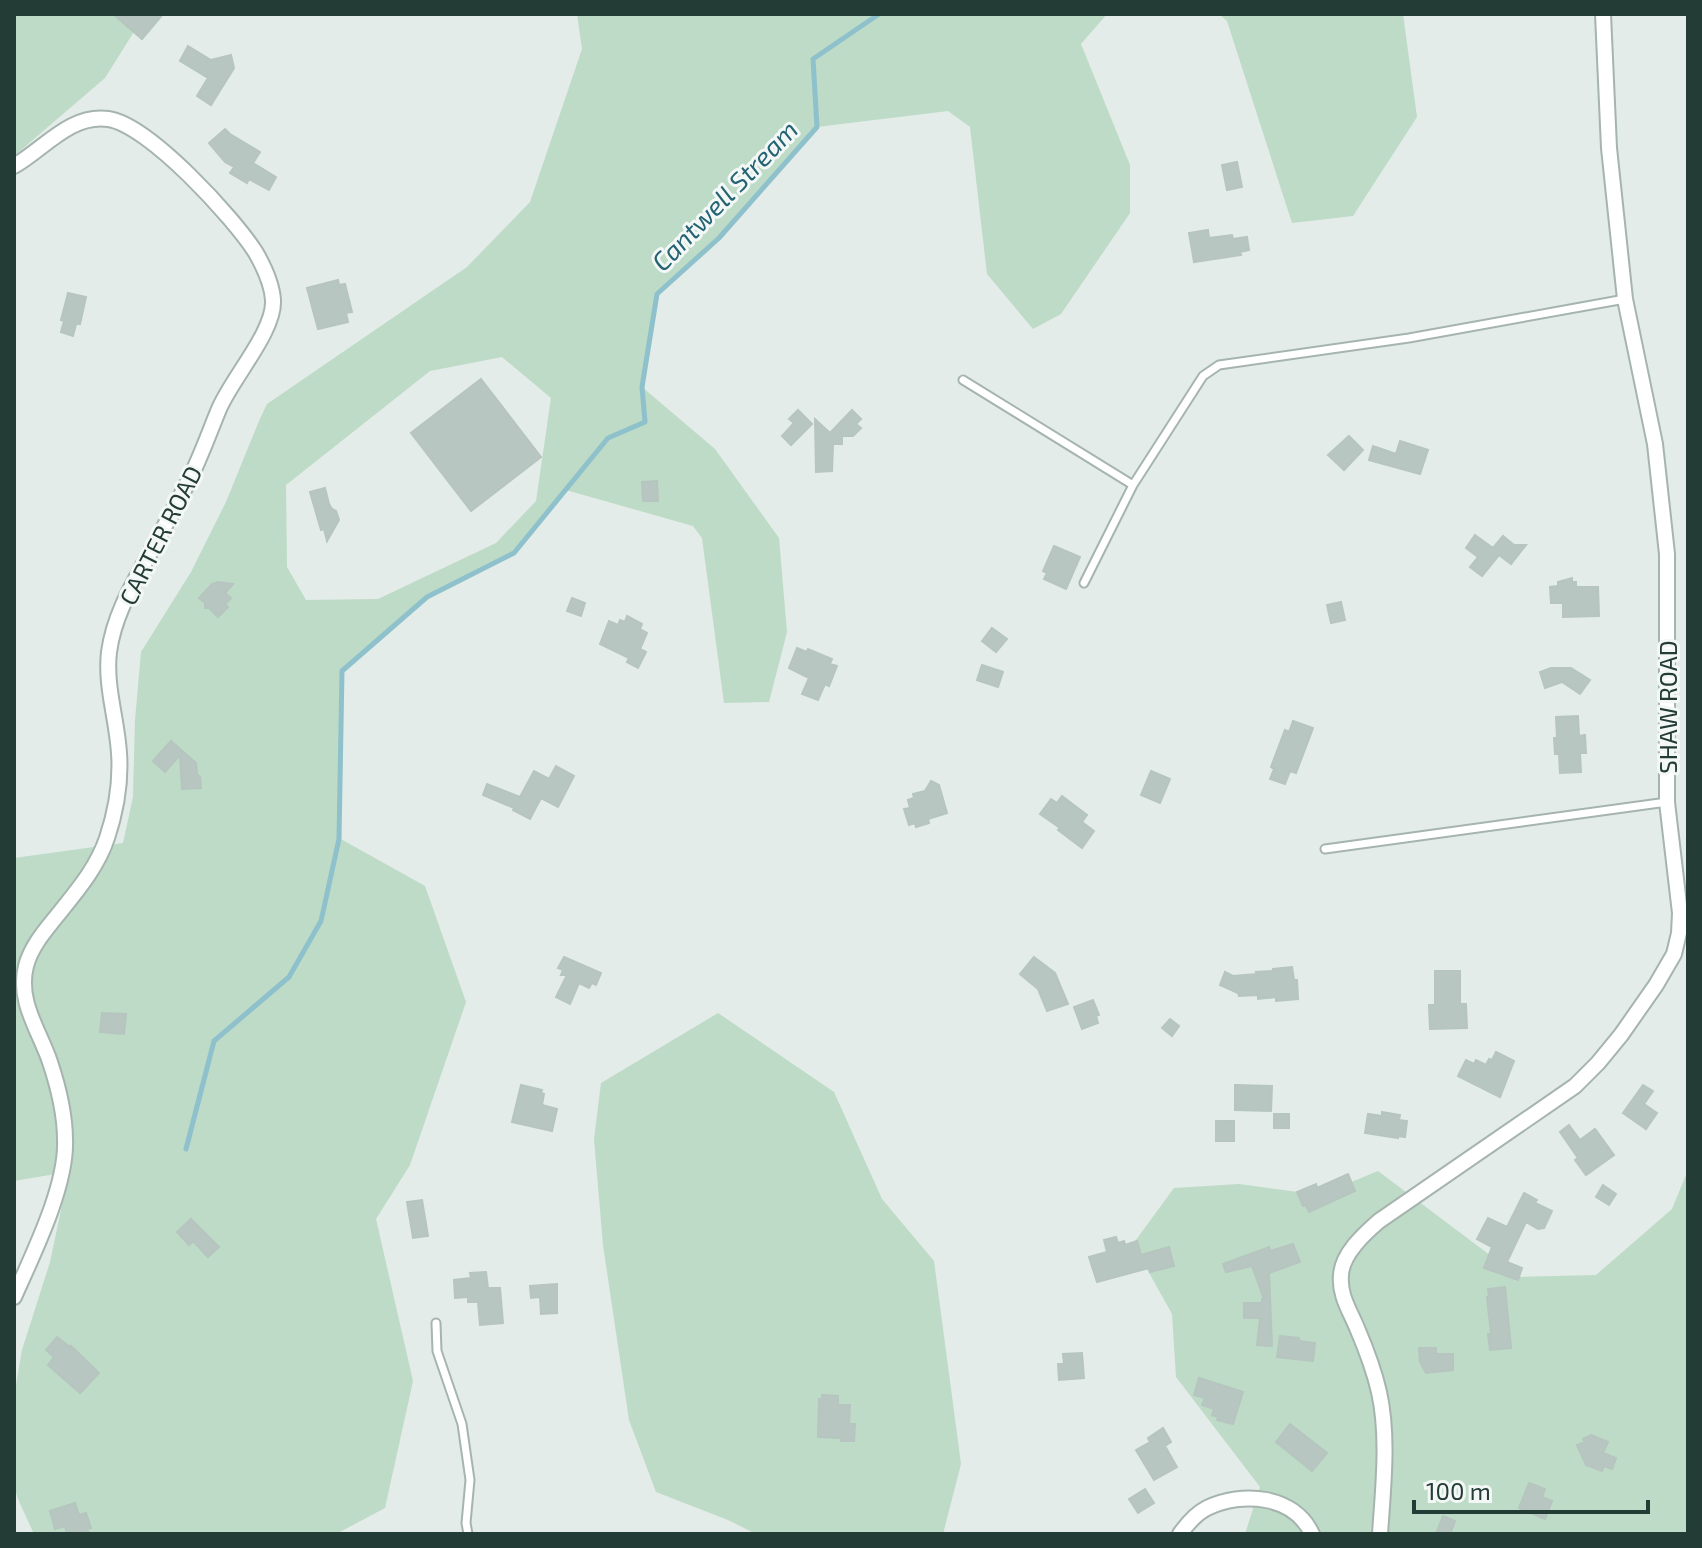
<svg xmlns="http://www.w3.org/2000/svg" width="1702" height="1548" font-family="'Exo 2',sans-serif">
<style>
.green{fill:#bddbc6;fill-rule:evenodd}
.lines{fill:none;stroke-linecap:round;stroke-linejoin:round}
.stream{stroke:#8fc1cc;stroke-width:5}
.building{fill:#b8c6c1;stroke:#b6c5bf;stroke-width:2}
.lane-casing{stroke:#a6b4af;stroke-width:11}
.street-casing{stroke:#a6b4af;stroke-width:18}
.lane{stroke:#fff;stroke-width:7}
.street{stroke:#fff;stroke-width:14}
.labels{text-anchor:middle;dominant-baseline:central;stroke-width:6;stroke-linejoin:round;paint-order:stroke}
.street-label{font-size:24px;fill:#243c36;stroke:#f3f8f6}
.water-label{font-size:26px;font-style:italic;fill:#236373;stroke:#f3f8f6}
</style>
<rect width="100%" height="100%" fill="#e3ece8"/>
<path class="green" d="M14,14H145L105,78L14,156Z
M577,14H1107L1081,44L1130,165V213L1061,314L1033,329L987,274L970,127L948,111L817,127L719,238L657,294L642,387L715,449L779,538L787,632L769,702L724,703L702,538L693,526L566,490L514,553L427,597L342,671L339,838L425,886L466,1002L410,1165L376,1219L413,1381L385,1508L336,1534H34L18,1499L14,1485V1396L22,1350L50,1262L67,1182V1172L14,1181V858L123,843L133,797L135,720L141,652L191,572L226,502L259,421L267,404L467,267L530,202L582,49ZM502,357L551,398L536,501L496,543L378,599L306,600L287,567L286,485L430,371Z
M1219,14H1403L1417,117L1353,216L1292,223L1227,21Z
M718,1013L834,1092L882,1199L934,1261L961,1464L943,1534H756L728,1520L656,1492L629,1420L603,1245L594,1139L601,1083Z
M1688,1170V1534H1245L1260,1487L1176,1377L1172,1314L1133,1244L1174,1188L1239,1184L1320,1195L1378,1171L1519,1277L1596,1275L1672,1209Z"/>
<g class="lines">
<path class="stream" d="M186,1149L214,1041L289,977L321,921L339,839L342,671L427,597L514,553L608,438L645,422L642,387L657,294L719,238L817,127L813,59L879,14"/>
</g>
<path class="building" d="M113,14H163L142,39Z
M188,46L211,60L231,55L234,68L211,105L197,96L208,78L180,61Z
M225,129L230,134L260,152L253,163L276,177L269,190L249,179L247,183L230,173L234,167L225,162L209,143Z
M1237,162L1242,187L1227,190L1222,165Z
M1208,230L1209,238L1232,235L1233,239L1247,237L1249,250L1240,252L1241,255L1194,262L1189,233Z
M338,280L339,285L345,284L352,312L346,313L348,322L318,329L307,288Z
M68,293L86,297L80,324H76L73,336L61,332L64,321L61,320Z
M481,379L541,457L471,511L411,433Z
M798,410L812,424L791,445L782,436L794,423L789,419Z
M852,410L861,419L856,424L861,428L853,436H842V444H833L832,471L816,472L815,419L830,433Z
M1349,436L1363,450L1344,470L1328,455Z
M1400,441L1428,450L1420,474L1369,460L1373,446L1396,454Z
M657,481L658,501H643L642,482Z
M325,488L329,504L332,509L336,511L339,520L327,541L324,529L321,530L310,492Z
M1475,535L1493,548L1503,536L1514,545H1526L1511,564L1499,555L1482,576L1470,567L1478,557L1466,548Z
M1054,546L1080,557L1066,589L1044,579L1047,573L1043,571Z
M1572,578V582H1576V587H1598L1599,616L1563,617V603H1551L1550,587L1558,586V582Z
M218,582L233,584L225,593L231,598L225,604L228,607L218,617L209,608H205V603L199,598L212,584Z
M572,598L585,603L581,616L567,611Z
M1341,602L1345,620L1331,623L1327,605Z
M627,616L642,624L640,629L647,633L640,649L646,652L638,668L627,662L629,658L600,644L609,621L618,625L620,620L625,622Z
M992,628L1007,639L996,652L982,641Z
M797,648L807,652L808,649L832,659L830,664L837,666L829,686L825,684L818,700L802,694L809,678L789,668Z
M982,665L1003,672L998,687L977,680Z
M1551,668H1571L1590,680L1580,694L1562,682L1545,688L1540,672Z
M1578,716L1579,736L1585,735L1586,753H1580L1581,772L1560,773L1559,754H1555L1554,738H1557L1556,717Z
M1293,721L1313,728L1296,773L1290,771L1285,784L1270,779L1274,769L1271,767L1285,730L1289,732Z
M171,741L196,763L197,774L200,777L201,788L182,789L180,755L165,772L153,761Z
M556,766L574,776L558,807L541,798L530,819L513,810L514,808L483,795L487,784L520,797L534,771L549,779Z
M1151,771L1170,779L1160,803L1141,795Z
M931,781L939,785L947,813L928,819L929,823L916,827L915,823L909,825L904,809L910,808L908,800L914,798L913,794L925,791Z
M1062,796L1087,815L1082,822L1094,831L1082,848L1058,830L1060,828L1040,814L1051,799L1057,803Z
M564,957L601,973L596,985L592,983L589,988L579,983L570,1004L556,997L567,975H561L563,970L558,968Z
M1034,957L1055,973L1068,1004L1047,1011L1038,989L1020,974Z
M1292,967L1294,980H1297L1298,999L1276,1001V997L1258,999V995L1239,996L1238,993L1220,985L1225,972L1233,976L1257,974L1256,972L1273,971V969Z
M1435,971H1460V1004H1466L1467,1028L1430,1029L1429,1005H1435Z
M1093,1000L1099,1015L1096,1016L1098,1023L1082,1029L1074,1007Z
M102,1013L126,1014L124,1034L100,1032Z
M1170,1019L1179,1026L1172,1036L1162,1028Z
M1496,1052L1514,1061L1500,1097L1458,1076L1466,1060L1474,1064L1476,1060L1486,1065L1489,1059L1492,1060Z
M521,1085L542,1090L541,1093L544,1094L542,1105L557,1109L552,1131L512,1122Z
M1235,1085L1272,1086L1271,1111L1235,1110Z
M1643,1085L1653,1091L1644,1104L1657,1113L1646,1129L1623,1113Z
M1382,1112L1400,1115L1399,1120L1407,1121L1405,1137L1398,1136V1138L1365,1133L1368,1114L1382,1116Z
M1274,1114H1289V1128H1274Z
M1216,1121H1234V1141H1216Z
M1569,1125L1580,1140L1595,1129L1614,1155L1586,1175L1575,1160L1578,1158L1560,1132Z
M1348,1174L1355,1191L1309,1212L1306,1205L1303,1206L1297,1192L1316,1184L1317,1188Z
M1603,1185L1616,1194L1609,1205L1596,1197Z
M1524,1193L1537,1200L1535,1203L1552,1211L1544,1228L1538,1229L1526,1222L1507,1262L1522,1268L1518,1280L1484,1268L1492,1247L1477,1239L1488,1218L1507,1227Z
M422,1200L428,1236L413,1238L407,1202Z
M191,1219L219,1247L208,1257L193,1241L189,1245L177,1232Z
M1116,1237L1118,1243L1124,1241L1125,1245L1137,1241L1141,1255L1169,1247L1174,1266L1150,1272L1149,1268L1097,1282L1089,1257L1107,1252L1104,1240Z
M1293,1244L1300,1262L1269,1273L1272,1346L1257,1345L1260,1318H1244V1303H1262V1299H1264L1252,1266L1226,1272L1223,1264L1269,1247L1270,1251Z
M486,1272L488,1288H500L503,1323L480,1325L478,1302H468V1297L455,1298L454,1280L471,1278L470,1273Z
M557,1284V1313L541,1314L540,1297L531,1298L530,1286Z
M1505,1287L1511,1348L1490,1350L1488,1334H1491L1487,1297L1489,1296L1488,1289Z
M1280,1336L1299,1338V1341L1315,1343L1313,1361L1277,1357Z
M57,1337L70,1347L71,1346L99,1373L80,1393L48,1365L54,1357L46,1350Z
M1419,1348H1436V1354H1453V1370L1426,1373L1420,1362Z
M1082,1353L1084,1378L1059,1380L1058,1364H1064L1063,1354Z
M1199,1378L1243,1392L1233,1424L1217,1420L1218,1417L1212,1415L1214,1409L1202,1405L1205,1398L1194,1395Z
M822,1395L838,1396V1405H850L849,1424H855L854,1441H841V1438L818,1437L819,1399L822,1400Z
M1290,1424L1327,1453L1312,1471L1276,1442Z
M1163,1428L1171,1442L1165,1446L1177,1467L1154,1480L1136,1450L1150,1442L1148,1438Z
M1591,1435L1608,1442L1603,1453L1616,1458L1612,1469L1604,1466L1602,1471L1586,1465L1577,1445L1585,1442L1583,1439Z
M1529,1483L1545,1489L1542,1497L1552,1501L1545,1519L1519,1508Z
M1145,1489L1154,1503L1138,1513L1129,1499Z
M75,1503L79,1515L86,1513L91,1528L87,1529L89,1534H67L65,1526L55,1529L50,1511Z
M1443,1516L1455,1521L1450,1534H1436Z"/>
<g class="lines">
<g class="lane-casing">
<path id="lane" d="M963,380L1133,485
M1084,583L1133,485L1203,376L1219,365L1409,338L1625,299
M1325,849L1667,802
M436,1323L437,1351L462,1424L470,1480L466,1523L468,1534"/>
</g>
<g class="street-casing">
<path id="street" d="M14,166C44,149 70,114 108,119C148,124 235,219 256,253C264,267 272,284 273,300C275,331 232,378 219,409C209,433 200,459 188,482C176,506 163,529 150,553C133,584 114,615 109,652C105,686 117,719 119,753C121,781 116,811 107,838C97,868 76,892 56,917C44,932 31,947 26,966C17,1001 39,1030 50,1062C58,1086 65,1114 65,1140C67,1186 33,1254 14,1297
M1180,1534C1187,1524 1195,1514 1207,1508C1242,1491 1294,1495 1312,1534
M1380,1534C1383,1489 1389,1436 1379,1392C1374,1370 1366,1349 1357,1328C1350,1311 1339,1295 1341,1275C1342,1254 1364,1234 1379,1221L1575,1086L1598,1063L1621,1035L1656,985L1674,954L1679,933L1680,913L1667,802V554L1655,444L1625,299L1609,148L1603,14"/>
</g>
<use href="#lane" class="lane"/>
<use href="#street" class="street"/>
</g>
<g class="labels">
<g class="street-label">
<text transform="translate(160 535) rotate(-63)">CARTER ROAD</text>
<text transform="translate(1667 707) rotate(-90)">SHAW ROAD</text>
</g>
<g class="water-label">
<text transform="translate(724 195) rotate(-46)">Cantwell Stream</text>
</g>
</g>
<rect width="1702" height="1548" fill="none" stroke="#243c36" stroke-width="32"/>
<path d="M1414 1500v12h234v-12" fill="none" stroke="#243c36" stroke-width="4"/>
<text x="1426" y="1500" font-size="24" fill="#243c36" stroke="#f3f8f6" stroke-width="6" paint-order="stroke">100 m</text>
</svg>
